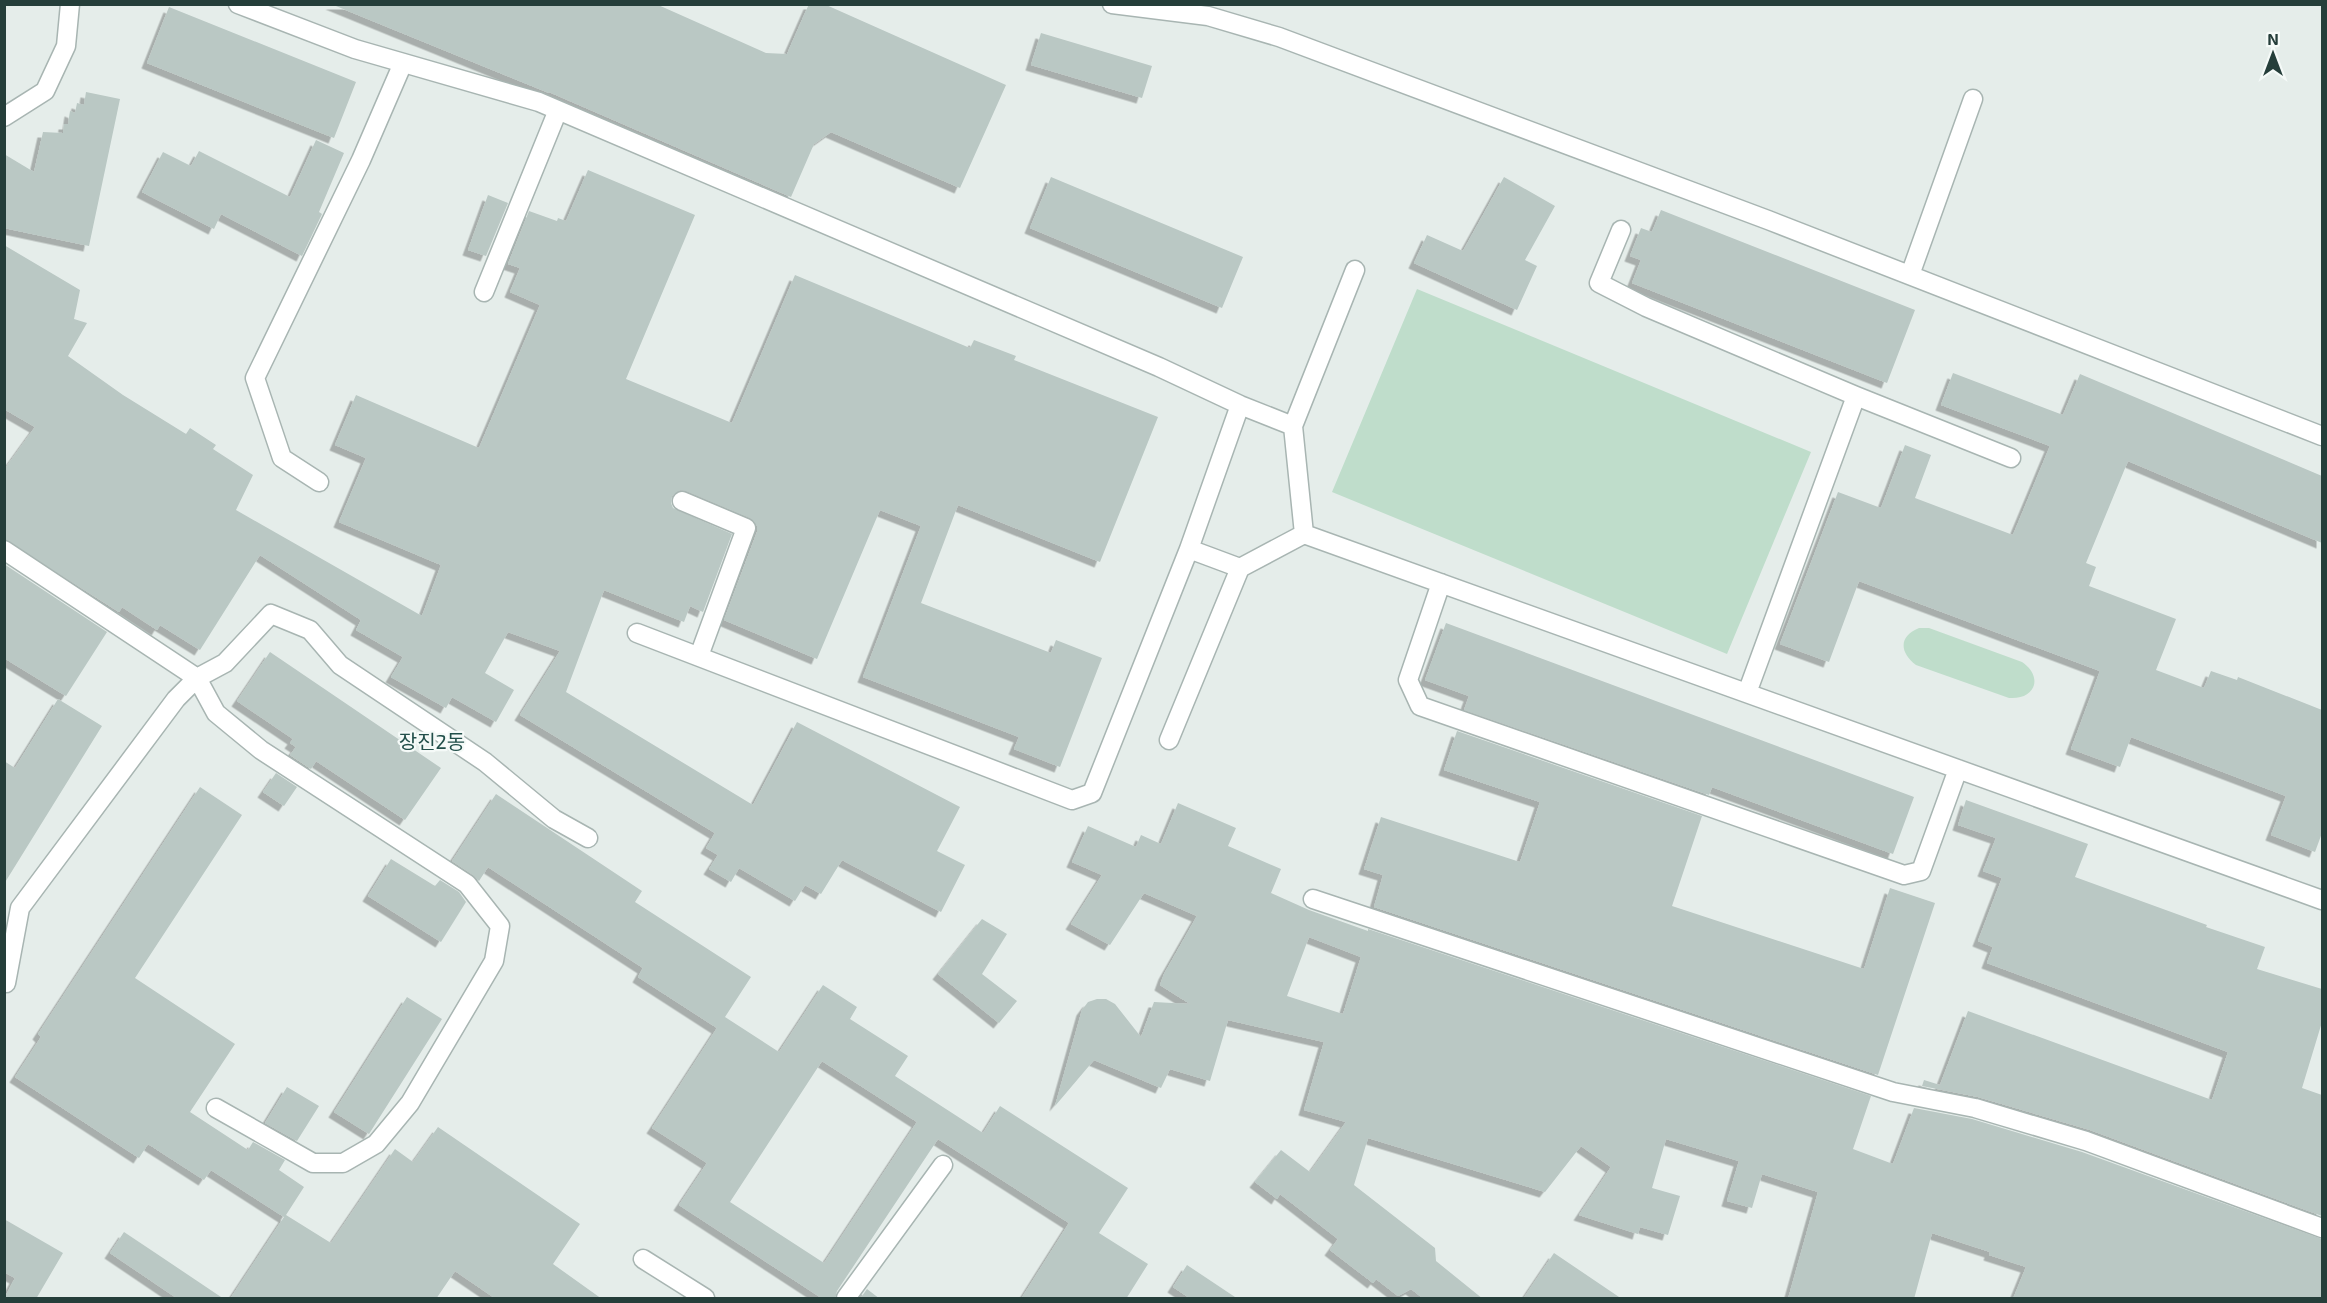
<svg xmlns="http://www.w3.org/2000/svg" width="2327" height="1303" font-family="'Exo 2','Noto Sans KR',sans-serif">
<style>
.green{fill:#bfddcb}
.building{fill:#bac8c4;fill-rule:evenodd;filter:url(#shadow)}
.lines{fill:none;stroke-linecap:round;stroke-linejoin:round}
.minor-casing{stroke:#a8b5b2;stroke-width:21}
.minor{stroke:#fff;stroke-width:18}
.labels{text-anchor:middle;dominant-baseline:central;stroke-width:4.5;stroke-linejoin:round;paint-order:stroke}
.quarter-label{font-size:20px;fill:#224f4a;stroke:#f5faf8}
</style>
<defs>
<filter id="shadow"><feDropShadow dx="-5.5" dy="5.5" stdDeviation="0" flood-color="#0004"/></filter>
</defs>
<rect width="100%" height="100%" fill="#e5edea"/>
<path class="green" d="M1417,289L1811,452L1727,654L1332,492Z
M1919,628H1929L2022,662C2044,677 2035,700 2009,698L1916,665C1899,652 1899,636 1919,628Z"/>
<path class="building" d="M331,4H656L766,53L787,54L809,4H824L1006,85L960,188L831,132L814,144L791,197L549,92V93Z
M169,7L356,82L334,138L147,63Z
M1041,33L1152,66L1142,98L1031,65Z
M86,92L120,99L89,246L4,228V154L34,172L43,132L63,133L64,124H68L70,111L75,113L77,103L84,105Z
M316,140L344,153L319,212L322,214L302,256L221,214L214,229L142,192L163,152L191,166L199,151L290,197Z
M588,170L695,215L626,379L732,423L795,275L970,348L974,340L1016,356L1014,360L1158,417L1100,562L958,505L921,603L1051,653L1056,640L1102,658L1060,767L1014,749L1019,737L863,677L921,526L880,510L817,659L724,620L757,532V526L750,518L686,491L680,490L672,496L671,503L673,508L732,534L703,612L690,606L684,622L604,590L566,692L753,805L797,722L960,807L937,851L965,865L941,912L842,860L821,894L805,885L795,901L739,868L731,882L709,869L718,855L706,848L715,833L520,715L560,651L508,632L485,673L514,690L496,722L452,697L446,708L391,677L403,657L356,630L361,620L260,555L200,650L160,625L157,630L122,607L119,612L4,539V470L35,427L4,409V245L80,290L74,319L87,323L68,356L123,395L186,434L190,428L216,445L213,449L253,475L236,510L422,616L441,565L339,522L366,458L335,445L356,395L479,448L540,305L510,292L520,268L508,264L529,211L557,221L558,218L566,221Z
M1051,177L1243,257L1222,308L1030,228Z
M1504,177L1555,206L1525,260L1537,266L1517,310L1414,263L1427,235L1463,251Z
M488,195L508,203L486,256L468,250Z
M1661,210L1915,310L1887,383L1632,283L1641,260L1630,256L1641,228L1652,232Z
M1953,373L2063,415L2080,374L2322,476V543L2128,461L2086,563L2096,567L2089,586L2176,619L2156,670L2204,688L2211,671L2237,680L2238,677L2322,710V833L2315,852L2271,835L2286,796L2131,737L2120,767L2071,749L2100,671L1859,581L1829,662L1780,644L1838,492L1881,508L1905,445L1931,455L1915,498L2013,535L2050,446L1941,405Z
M4,564L107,632L66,696L4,658Z
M1446,623L1914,797L1893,854L1712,787L1709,795L1464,710L1469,696L1425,680Z
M270,652L441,768L405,820L316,761L311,769L290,755L296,747L290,743L293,739L237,701Z
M58,699L102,726L4,884V761L15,768Z
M1457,731L1702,816L1672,906L1864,969L1890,888L1935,903L1878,1075L1374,907L1383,875L1364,869L1381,817L1520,862L1540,802L1444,770Z
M276,773L297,787L284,806L263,792Z
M200,787L242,815L135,978L235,1044L190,1112L248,1150L253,1142L285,1160L279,1170L304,1187L286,1215L331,1243L395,1149L413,1162L438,1127L580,1224L553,1264L602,1299H496L455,1271L436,1299H230L284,1217L211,1170L204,1180L148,1144L139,1158L15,1077L41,1037L38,1034Z
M496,794L642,891L635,902L751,977L725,1017L779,1052L823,985L857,1007L850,1019L908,1056L895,1076L983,1133L1000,1106L1128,1188L1099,1233L1148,1264L1126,1299H1021L1069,1223L938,1139L837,1291L835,1299H823L679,1205L707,1163L652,1128L717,1028L638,977L643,968L488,867L479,881L473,875L452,861ZM822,1061L917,1122L824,1263L730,1202Z
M1966,800L2088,844L2075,877L2207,925L2206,927L2265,947L2257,969L2322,989V1022L2302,1088L2322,1095V1216L2090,1130L1978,1097L1922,1086L1924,1080L1940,1085L1968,1011L2212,1100L2228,1052L1987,963L1993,947L1978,941L2002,878L1983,871L1996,838L1958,825Z
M1178,803L1236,828L1228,846L1281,869L1271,893L1309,910L1368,931V929L1871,1096L1853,1149L1893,1164L1914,1108L1972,1119L2082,1152L2322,1239V1299H2013L2026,1267L1989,1255L1990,1252L1932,1233L1914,1299H1788L1818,1192L1762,1174L1752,1208L1727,1201L1739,1161L1666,1139L1652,1188L1680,1196L1668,1235L1640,1227L1638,1234L1579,1215L1611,1167L1581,1146L1545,1192L1368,1138L1354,1185L1435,1248L1436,1261L1483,1299H1424L1411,1289L1398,1296L1376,1279L1373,1283L1330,1250L1338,1239L1280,1194L1277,1199L1255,1182L1281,1150L1310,1172L1346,1122L1304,1110L1324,1042L1228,1020L1210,1081L1170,1069L1161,1088L1094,1060L1055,1106L1082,1010L1088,1002L1097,999H1106L1115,1004L1141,1037L1154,1002L1190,1004L1160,985L1164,974L1197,916L1144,893L1110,945L1071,924L1102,875L1072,862L1088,826L1136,847L1141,835L1161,844ZM1309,937L1361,957L1343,1014L1287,996Z
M391,859L435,886L440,880L459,892L466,902L441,942L368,896Z
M982,919L1007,934L982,974L1017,1001L999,1023L938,974Z
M407,997L442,1019L369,1134L334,1112Z
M287,1087L319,1106L297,1141L265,1123Z
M4,1219L63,1253L36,1299H4L15,1278L4,1272Z
M124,1232L157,1254L224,1299H178L110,1253Z
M1554,1253L1622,1299H1523Z
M1187,1265L1238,1299H1191L1173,1287Z
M867,1289L880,1299H860Z"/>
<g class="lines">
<g class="minor-casing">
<path id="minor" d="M238,4L355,49L539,102L1159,367L1240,405L1293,426L1304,534L2322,900
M1112,4L1208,16L1279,37L1768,220L2322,436
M4,117L45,91L66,46L70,4
M1621,230L1599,283L1646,307L1856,396L2011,458
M1910,275L1973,99
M484,292L558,110
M1293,426L1355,270
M319,482L282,458L255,378L361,160L403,63
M682,501L746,528L699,656
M1189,549L1240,568L1304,534
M4,550L197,678L216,713L261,750L467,884L500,926L494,961L410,1103L376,1144L343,1163H313L216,1108
M1441,583L1408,680L1420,706L1904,875L1921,871L1958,769
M637,633L1072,800L1092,793L1189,549L1240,405
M1747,693L1856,396
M1169,740L1240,568
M1313,899L1893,1092L1975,1108L2086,1141L2322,1228
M6,983L20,908L176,699L197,678L225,663L271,614L310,630L340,665L485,762L554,819L588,838
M643,1259L705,1298
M846,1298L943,1165"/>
</g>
<use href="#minor" class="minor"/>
</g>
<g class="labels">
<g class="quarter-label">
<text x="432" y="741">장진2동</text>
</g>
</g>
<rect width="2327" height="1303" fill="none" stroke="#253e3a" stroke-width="12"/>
<g transform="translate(2273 54)" stroke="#f5faf8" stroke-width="4.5" paint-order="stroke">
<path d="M0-4.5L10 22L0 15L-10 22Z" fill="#253e3a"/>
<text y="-9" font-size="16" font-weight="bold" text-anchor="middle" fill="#253e3a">N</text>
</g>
</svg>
